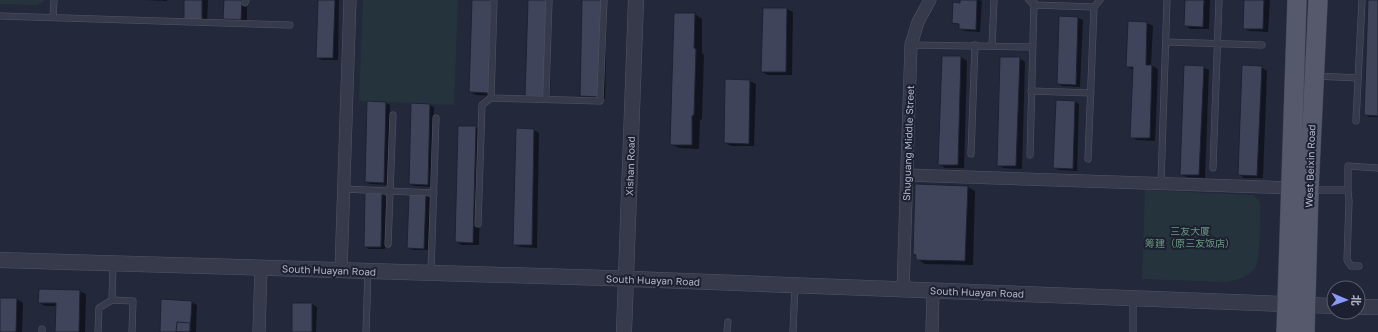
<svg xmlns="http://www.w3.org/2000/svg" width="1378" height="332" font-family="'Golos Text','Noto Sans SC',sans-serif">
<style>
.green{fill:#25343c}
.shadow{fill:#0007}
.building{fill:#3f445b;stroke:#1e2232}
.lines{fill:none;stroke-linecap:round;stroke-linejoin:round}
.service-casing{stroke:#525566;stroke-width:7}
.minor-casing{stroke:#525566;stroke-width:13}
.tertiary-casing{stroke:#525566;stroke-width:16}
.primary-casing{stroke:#404454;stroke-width:20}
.service{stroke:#373a4b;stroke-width:6}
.minor{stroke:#373a4b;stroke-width:12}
.tertiary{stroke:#373a4b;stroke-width:15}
.primary{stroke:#55596b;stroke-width:19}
.labels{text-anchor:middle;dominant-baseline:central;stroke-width:4;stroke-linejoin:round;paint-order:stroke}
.street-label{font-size:10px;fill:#b2b5c7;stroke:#1c2030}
.park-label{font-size:10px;fill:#6a977f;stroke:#1c2030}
</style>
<rect width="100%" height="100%" fill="#23283b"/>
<path class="green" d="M0,0H45L37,5L0,4Z
M363,0H458L454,105L359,101Z
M1145,190L1253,195L1260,202C1260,215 1261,262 1254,270C1246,278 1236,280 1225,282L1142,279Z"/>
<path class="shadow" d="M144,0H167V1Z
M185,0H208L207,22H191Z
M225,0H247V22H230L224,19Z
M319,0H339L338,60H322L317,57Z
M473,0H497L494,96L476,95L470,92Z
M529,0H552L550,99H532Z
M583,0H607L605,99H587L581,96Z
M961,0H979L982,1L980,32L965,31L960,29V25L953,23L961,4Z
M1186,0H1210L1209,29H1190L1185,25Z
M1245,0H1270L1268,32L1250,31L1244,28Z
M1369,0H1378V117H1369L1365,115Z
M764,9H787L793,12L792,75H768L762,72Z
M695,14L702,19V53L704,55L702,119L700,120L699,149L679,148L671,144Z
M1060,17L1078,18L1083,20L1080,87L1062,86L1058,84Z
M1147,23L1153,26L1151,65L1158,69L1155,141L1137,140L1131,137L1133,70L1127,66Z
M943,57H961L967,61L964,168H945L939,164Z
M1019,58L1025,62L1022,169L1003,168L998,165Z
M1203,67L1209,70L1205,178L1186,177L1181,174Z
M1261,67L1267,71L1263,178H1244L1239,174Z
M750,81L756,84L754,146H731L725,143Z
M1075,102L1079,104L1077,171L1059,170L1054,168Z
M386,103L390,105L388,185L370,184L366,182Z
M430,105L434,107L432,187L414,186L410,184Z
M475,127L481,131L479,245H462L456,242Z
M534,130L539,133L537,248L520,247L514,244Z
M968,187L975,191L973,265L925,264L917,259V256L914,254Z
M366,194H382L387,197L385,249H369L365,246Z
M425,195L430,198L428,250H413L408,248Z
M40,290L80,291L86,294L85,332H56V306H45L39,302Z
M0,299H17L23,303L22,332H0Z
M191,302L197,305L196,332H161Z
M293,304H312L317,307L316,332H293Z"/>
<path class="building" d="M184,0H202V20L184,19Z
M224,0H242L241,20L223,19Z
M318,0H335L333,58H316Z
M472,0H491L489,93L469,92Z
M528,0H547L544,97L525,96Z
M582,0H602L599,97L580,96Z
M960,0H977L976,30L959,29V24L952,23L953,2L960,3Z
M1185,0H1204L1203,27L1184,26Z
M1244,0H1264L1263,29H1243Z
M1368,0H1378V116L1364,115Z
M763,8H787L786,72H761Z
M674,13H695L694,48L696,49L694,115L692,116V145H670Z
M1059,16L1078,17L1076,85L1057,84Z
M1128,21L1147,22L1146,65H1152L1150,138H1130L1133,67H1126Z
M942,56H961L958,165H938Z
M1000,57H1020L1016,166H997Z
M1184,65L1204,66L1199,175H1180Z
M1242,65L1262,66L1257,176L1238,175Z
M725,79L750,80L749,144L724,143Z
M1056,100L1075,101L1073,169L1053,168Z
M367,101L386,102L384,183L365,182Z
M411,103L430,104L428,185L409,184Z
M458,126H476L473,243L455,242Z
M516,128L534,129L532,245H513Z
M915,184L968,186L965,261L916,260V255L913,254Z
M365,193H382L381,247H364Z
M409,194H426L424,249L407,248Z
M39,289L80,290L79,332H55L56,303H38Z
M0,298H17L16,332H0Z
M161,299L192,301L190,332H160Z
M292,303H312V332H292Z
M177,322L190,323V332H176Z"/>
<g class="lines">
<g class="service-casing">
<path id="service" d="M1029,0L1034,5L1094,7L1088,159
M245,3L246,0
M1094,7L1100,0
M0,16L290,25
M53,17L54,0
M1166,42L1262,45
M911,45L1033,47
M992,46L994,0
M1316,76L1358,78
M1031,91L1091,93
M491,98L600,101L604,0
M546,99L549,0
M1356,121L1362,0
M971,154L975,45
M1030,155L1034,2
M1213,168L1219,0
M1161,183L1167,0
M343,189L434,193
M1311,190H1348
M478,224L482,105L491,98L494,0
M388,244L393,115
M1359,266H1351L1347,260L1349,201L1348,190V166L1378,168
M431,272L436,118
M112,300L113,264
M42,332V329
M98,332L99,308L112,300L133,301L132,332
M366,332L368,271
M727,332L728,322
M793,332L795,285
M1133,332V299"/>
</g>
<g class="minor-casing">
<path id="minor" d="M907,175L1291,188
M341,270L350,0
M903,290L911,45L918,22L930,0
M259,332L261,268
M932,332L933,291"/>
</g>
<g class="tertiary-casing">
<path id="tertiary" d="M0,260L606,278L1334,306
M1358,307H1378
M624,332L636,0"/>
</g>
<g class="primary-casing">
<path id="primary" d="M1286,332L1297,0
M1305,332L1309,190L1318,0"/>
</g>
<use href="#service" class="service"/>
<use href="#minor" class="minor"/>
<use href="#tertiary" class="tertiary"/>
<use href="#primary" class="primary"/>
</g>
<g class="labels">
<g class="street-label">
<text transform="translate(908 143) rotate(-88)">Shuguang Middle Street</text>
<text transform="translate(630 166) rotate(-88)">Xishan Road</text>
<text transform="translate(1310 166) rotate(-88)">West Beixin Road</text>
<text transform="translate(329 270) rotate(2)">South Huayan Road</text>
<text transform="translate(653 280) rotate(2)">South Huayan Road</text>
<text transform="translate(977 292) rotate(2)">South Huayan Road</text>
</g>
<g class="park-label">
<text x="1190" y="231">三友大厦<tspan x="1190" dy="12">筹建（原三友饭店）</tspan></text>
</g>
</g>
<g transform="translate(1346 300) rotate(92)"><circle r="19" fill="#1c2030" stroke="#585c6c"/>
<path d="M0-3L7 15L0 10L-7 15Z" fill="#8999f5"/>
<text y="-6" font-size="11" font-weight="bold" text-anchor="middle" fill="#b2b5c7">北</text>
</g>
</svg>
